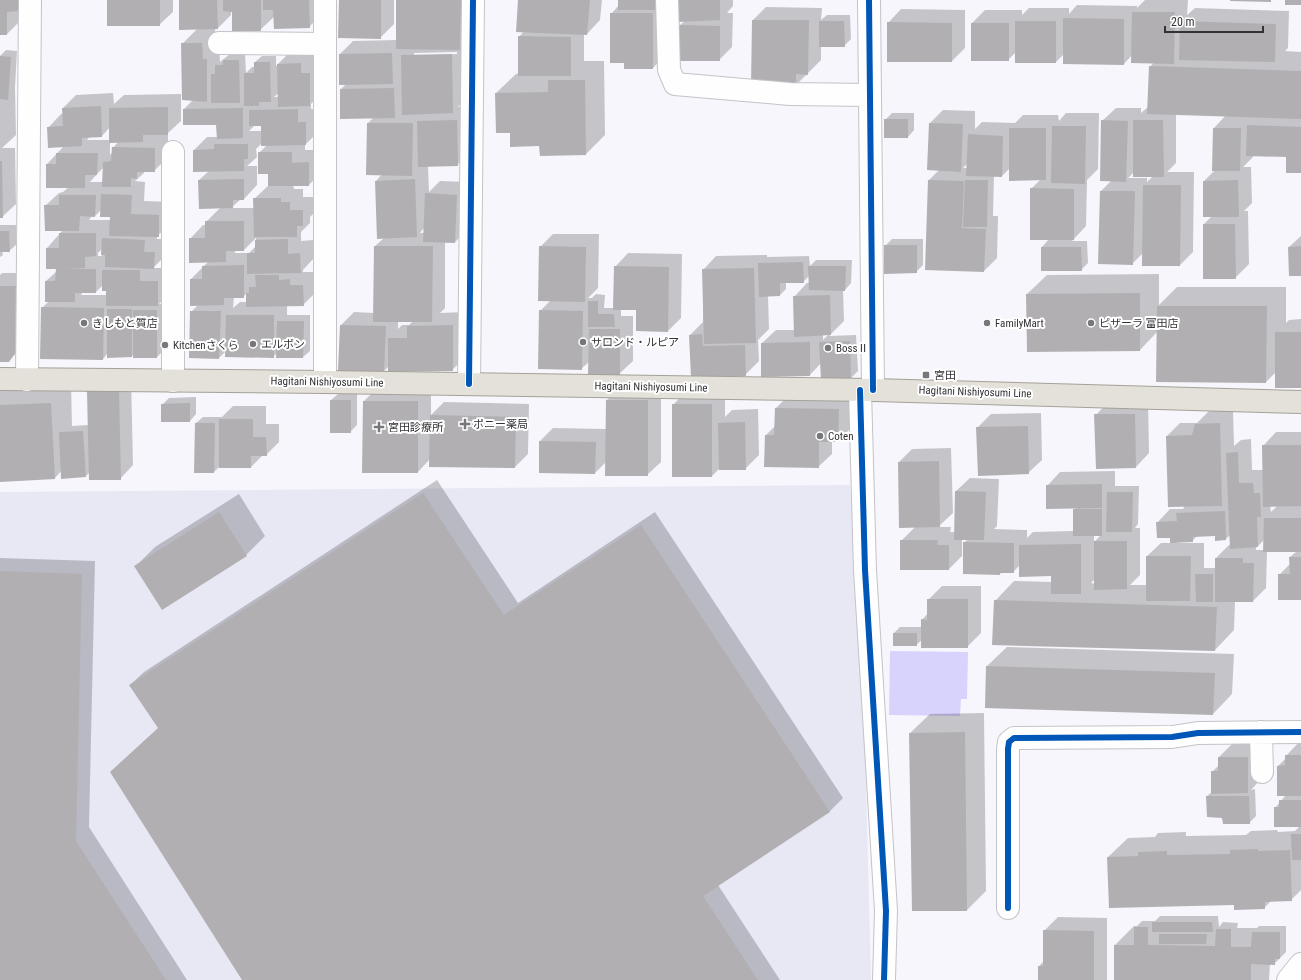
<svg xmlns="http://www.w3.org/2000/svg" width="1301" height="980" font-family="'Roboto Condensed','Noto Sans JP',sans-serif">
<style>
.built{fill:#e8e8f5}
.green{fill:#d7d3fd}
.shadow{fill:#0003;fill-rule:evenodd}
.building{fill:#b1afb2}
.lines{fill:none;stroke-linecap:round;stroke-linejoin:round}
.minor-casing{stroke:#c3c3c8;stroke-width:24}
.major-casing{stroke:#a5a197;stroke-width:24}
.minor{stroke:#fefeff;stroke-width:22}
.major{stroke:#e3e1da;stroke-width:22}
.cycleway-casing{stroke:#fff;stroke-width:8}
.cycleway{stroke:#0057b8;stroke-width:6}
.poi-dot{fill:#77777b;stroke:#fff;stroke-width:1.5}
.labels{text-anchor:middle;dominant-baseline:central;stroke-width:4;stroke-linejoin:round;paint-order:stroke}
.poi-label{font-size:11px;fill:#323236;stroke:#fff;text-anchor:start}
.street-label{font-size:11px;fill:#323236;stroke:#fff}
</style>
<rect width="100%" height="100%" fill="#f6f6fc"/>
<path class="built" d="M850,485L862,631L871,980H0V492Z"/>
<path class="green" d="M890,651L968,652L967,699H961L960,716L889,715Z"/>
<path class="shadow" d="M0,0H29L20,21L7,34H0Z
M108,0H173V12L159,25Z
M180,0H322V14L309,27L275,16L260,30L233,11H231V15L218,28H215L216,46H219L220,62L230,54H245L246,73L252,67H255V62L262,56H276V66L291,51L314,50V60L323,91L311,104V109H319V131L305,145V150H322V171L309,185H293L294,189H303V197H316V211L310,217V223L301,232V241L313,240L314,258L303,270V272H316V292L303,305H287V315H310V351L303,357L277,353L273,357L226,351L219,358L191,312L198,305L191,279L208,262L190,239L203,225H206V222L221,207L199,180L209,171L194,150L207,137H218L217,124L184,109L193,100L182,44L197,29ZM279,93V97H274ZM255,125H262V131H249ZM262,143L267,145L259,153L269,173V185L254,199V208H231L241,199H244L257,185V166H247L257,157L256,149ZM256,238V246L249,253H234L237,250H244ZM247,293V302H240L233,308L234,297H243Z
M340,0H394V24L380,38Z
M397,0H473L466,99L458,107H469L471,152L457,165L428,166L429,192L440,181L470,182L468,229L455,242H445V308L440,313L465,312L466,357L452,370L389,366L384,371L339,370L341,325L354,312L374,313L375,246L384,238L376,181L382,174L368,123L373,118L341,89L346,84L340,54L353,41L397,40ZM457,52V54L414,56V53ZM425,228V233H420L422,230ZM398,321H413L409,325H402L398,329Z
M519,0H602L600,20L587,34L584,33V61H604L605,135L586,154L540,145L511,132H497L496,93L516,74L519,73V37L524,31Z
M619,0H666V54L653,68L625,62L611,14L619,5Z
M678,0H733V6L727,13H733L732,47L719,60L680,25L685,21Z
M1145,0H1271H1188L1187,15L1195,8L1289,11L1288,48L1285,51L1301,52V172L1287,156L1253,155V157L1243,167H1251L1252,203L1244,211H1248L1249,264L1235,278L1204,224L1212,216L1204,181L1215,170L1214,128L1226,115L1176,114V163L1167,172H1194L1193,252L1180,265L1143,253L1132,264L1101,191L1112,180L1102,121L1116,108H1141V113L1148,107L1150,67L1154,62L1132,55L1124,64L1064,54L1056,62L1016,52L1008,60H972V23L985,10H1022V15L1029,8H1069V14L1077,5L1137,6V8ZM1134,172L1153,176L1147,182V178H1128Z
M766,7L822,8L821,20L827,15H850L851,39L844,46H821V60L796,85L753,20Z
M901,9L965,10V48L952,61L888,23Z
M6,50L17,51L15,88L16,135L2,148H15L16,204L2,217H0V56Z
M113,93L114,104L124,95L181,94V121L168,133V157L154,171H144V173L135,181L145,182L144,201L172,202V223L157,236V239H168L167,254L153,268H171V292L159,304H163V351L157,357L134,354L132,356L108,353L103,359L42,308L49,301L46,281L57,271V268L47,248L63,230L45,206L59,193L63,192L69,187L47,164L64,146L48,128L61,114H63V108L76,95ZM110,127V140H87L90,136H102ZM110,142H118L113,148L112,153L110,155ZM103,168V182H90L98,173ZM102,209L111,216L110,220H89L92,216H95ZM102,249V256H98V253ZM103,285L107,290V295H81L83,292H96Z
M943,110L975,111V129L982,122L1015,123L1023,115H1058L1059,121L1066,113H1099L1098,169L1087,180L1086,226L1072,241H1087L1088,263L1081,270L1042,247L1049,239L1031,189L1041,179L1010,168L1002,176L994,175L993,216H998L997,258L984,271L929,180L939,170L928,169L930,123ZM968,163L967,168H963Z
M892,113H914V130L908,137L885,120Z
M0,225H16V245L9,251H2L3,255L0,257Z
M553,234H599L598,288L588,298H592L596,294L605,295L604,308H614L615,267L628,253L682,254L681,318L668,331L637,330V310L621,309V316H633V361L619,374L589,362L581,369L540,311L550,301L540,247Z
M1301,236V275L1289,247Z
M892,239H923V265L916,272L885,246Z
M767,255V257L809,256L810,266L816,260H852L851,283L845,290H843L844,321L829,336L856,335L858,371L851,378L822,379L821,363L810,375L762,343L776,330H795L794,297L807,283H810L809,276L803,282H786V289L780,295L768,296L769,329L758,340L759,361L745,375L692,376L690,335L703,322V270L716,256ZM829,334L823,340V335Z
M2,273H29L22,347L9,361H0V275Z
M1159,274V305L1177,287H1286V323L1289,320L1301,319V387L1276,372L1266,382L1157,332L1140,350L1027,294L1047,275Z
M131,377L133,465L120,479L89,473L86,476L62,470L55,478L0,481V386L71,384L72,426L88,425V391L101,378Z
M620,387H661V462L647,475L606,462L595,473L540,441L553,428L606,429L607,400Z
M377,388H431V415L444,402L529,404L528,454L515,467L430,459L418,472L364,401Z
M686,391H725V417L732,410L758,409L759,455L745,469H719L712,476L673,405Z
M338,394H357V425L350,432L331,400Z
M789,395L852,396L851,428L838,441H832V454L818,467L766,435L776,425V408Z
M196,397V414L190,421L162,405L169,398Z
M1109,401H1148L1149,453L1136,467L1096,415Z
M233,406H266V424H279V442L266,455H263L251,467H219L214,472L196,423L203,417H222Z
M1233,410L1234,446L1241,440L1251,439L1252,470H1263V446L1276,432H1301V599L1279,575L1291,563L1290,557L1297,551H1267L1266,588L1253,601H1235L1234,630L1215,650L995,601L1014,581L1052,582V575L1020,565L1013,572H1002L1000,574L964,543L968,539H962V556L949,569L901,541L916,526L900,527L899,462L912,449L951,448L953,513L938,527H951L950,532H955L956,491L970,478L999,479L997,526L994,529L1027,530V538L1033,532L1074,531V510L1076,508L1047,486L1060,472L1115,471V486H1139L1138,524L1135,528H1140V575L1130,585H1147V556L1161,543H1171V537L1157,523L1170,509H1183L1185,506L1167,436L1180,423H1197L1209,411ZM1270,505H1278L1271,512ZM1231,534V545H1229L1216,558V568H1204V543H1177V541H1192L1197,536L1216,535L1226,539ZM1094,535H1101L1094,542ZM1264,540V550H1256V546H1258ZM1095,579V584L1091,583Z
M1041,413L1042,460L1028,473L978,427L991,414Z
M437,480L518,603L655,512L843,798L830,811L718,885L780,980H243L159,728L130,685L144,672Z
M239,494L265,536L246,555L135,567L155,547Z
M0,558L95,561L89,827L187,980H0Z
M942,586H981V633L967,647L922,640L916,645L894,633L900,627H922V620L928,613V600Z
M1007,647L1234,654L1232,694L1213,714L987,666Z
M984,713L986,891L967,910L910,733L930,714Z
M1299,742H1301V890L1291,900H1272L1264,908L1235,903L1108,857L1128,838L1155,837L1158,833L1186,832V836L1246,835L1251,831L1277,830L1278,832L1295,831L1300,826L1275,808L1286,795L1278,766L1286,758V756Z
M1232,744H1261V779L1251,790L1255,789L1256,816L1249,823L1223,817L1207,796L1212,792V772L1219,765V757Z
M1160,916H1218L1219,927L1223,922L1238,923L1237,928H1257L1259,926H1286V952L1274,964L1270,963L1269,980H1115V945L1134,926H1137L1142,921H1155Z
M1058,917L1107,918V980H1039V966L1044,961V931Z"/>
<path class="building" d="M0,0H19V11L7,12V35H0Z
M107,0H160V26H107Z
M179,0H217L218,29L179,30Z
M223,0H261V31H232V12L223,11Z
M263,0H309L310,28L274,29L273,10H263Z
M339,0H381V39L338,38Z
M396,0H461L460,50L396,49Z
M518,0H590L587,35L516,32Z
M618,0H655V10H618Z
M677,0H720V20L678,22Z
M1230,0H1271V2L1230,1Z
M1285,0H1301V5H1285Z
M1132,12H1175L1174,64L1131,63Z
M610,13H653V69H624V63H610Z
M1063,18L1124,19V65L1063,64Z
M752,20H809L808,75L796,74V86L751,85Z
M819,21H844L845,47H819Z
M1015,21H1056V63H1015Z
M1180,21L1276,24L1275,62L1179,60Z
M887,22L952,23V62H887Z
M971,23H1009V61H971Z
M679,25L720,26V61H679Z
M518,36L571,37V76H518Z
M181,43H202L203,59H207V102L182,100Z
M392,53L393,84L339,85V54Z
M452,54L453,113L402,115L401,55Z
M0,56L11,57L8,100L0,99Z
M223,60H239L240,103H211V74H215V65H223Z
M254,62H270L271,102H259V106H244V73H254Z
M301,63V73H310V106L278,107L277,64Z
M1149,66L1301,71V119L1147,114Z
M548,80H585L586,155L540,156L539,146L510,147V133H496L495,93L548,92Z
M394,88L395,118L340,119V89Z
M101,106L102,137L82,138V146L48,148L47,127L63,126L62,108Z
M168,107V135H143V142L109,143V108Z
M243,108V138L217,139L216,125H183V109Z
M298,109V122H306V145L261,146V126H249V110Z
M884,119H908V138H884Z
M457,120L458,166L418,167L417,121Z
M1101,120L1128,121L1126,182L1100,181Z
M1133,120H1163L1164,177H1133Z
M367,123H413L412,176L366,175Z
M929,123L963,124L961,172L927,170Z
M1247,125L1301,127V173H1286V157L1246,156Z
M1052,126H1086L1085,184L1051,183Z
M1009,128H1046V180L1009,181Z
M1213,128H1241L1240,171H1212Z
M968,134L1003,136L1002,177L966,176Z
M214,144H248V159H244V171L193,172V150L214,149Z
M112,147L155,148V172H137V179L131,178V187H102L103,162L111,161Z
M258,152H292V163L309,162V186H268V174H258Z
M56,153H98L97,175H85V188H46V164H56Z
M0,161H2L3,218H0Z
M244,179V200H233V208L199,209L198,180Z
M415,179L417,237L377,239L375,181Z
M928,180L964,181L962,228L986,229L984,272L925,270Z
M965,180H988L987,227H963Z
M1238,180L1239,217H1203V181Z
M1143,185H1181L1180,266H1142Z
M1030,188L1074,189V240H1030Z
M1100,191H1135L1133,265L1098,264Z
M425,193L457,195L455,243L423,242Z
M101,194L132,195L131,214L159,215V237L109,236L110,217H100Z
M59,195H96L95,217L80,216L79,231H45L44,205H59Z
M253,198H281V202H290V210H303V226H297V237H254Z
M205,221H244V251H226V262L189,263V238H205Z
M1203,224H1235L1236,279H1203Z
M0,231H9L10,252H0Z
M59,233H96V256L85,257V268L65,269H96V293H75V302H45V281H55L56,269H46V248H59Z
M102,238L145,240L144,252H155L154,269L105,267V255H101Z
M288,239V254L300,253L301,273L247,274V253H255V240Z
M884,245H917V273L884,274Z
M374,246H433L432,322H373Z
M539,246L586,247L585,302L538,301Z
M1301,246V276H1289L1288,247Z
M1041,247H1081L1082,271H1041Z
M803,262L804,283H780V296L759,297L758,263Z
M244,265V298H224V305L190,306V279H202V266Z
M614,266L669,267L668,332L636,331V310H613Z
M808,266H846L845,291L809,290Z
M754,268L756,343L704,344L702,269Z
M102,270H140V281H158V306H106V291H102Z
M255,275H279V280L290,279V285H303L304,306L246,307V293H249V287H256Z
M0,286H16L15,353L9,362H0Z
M1140,293V351L1027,352L1026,294Z
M830,295L831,335L794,337L793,296Z
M588,301H598V314H614L615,327H588Z
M1157,306H1267L1266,383L1156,382Z
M41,307L104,308L103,360L40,359Z
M107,309H132V357L107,358Z
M133,310H157V358H133Z
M539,310L583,311L582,370L538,369Z
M190,311H221L219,359L189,358Z
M226,315H274V358L225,357Z
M277,321H304L303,358H276Z
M340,325L386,326L384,372L338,371Z
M453,325V371L388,372V338H407V326Z
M589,329H620V375H588Z
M1275,332H1301V388H1275Z
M702,334L703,346L745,345L746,376L691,377L689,335Z
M850,341L851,379L821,380L819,342Z
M810,342V376L761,377V343Z
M119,390L121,480H89L87,391Z
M330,400H351V433H330Z
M606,400H648V476H605Z
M363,401H418V473H362Z
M51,403L55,479L0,482V405Z
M190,403V422H161V404Z
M672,404H712V477H672Z
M775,408L839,409L838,442H819V468L764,467L765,435H774Z
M1094,414H1135L1136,468L1096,469Z
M430,415L516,417L515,468L429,467Z
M219,419H253V437H266L267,456H251V468H219Z
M745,422L746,470H719L718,423Z
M195,423H215L214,473H194Z
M1220,423L1222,506L1168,507L1166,436L1192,435L1195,424Z
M1028,426L1029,474L978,476L976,427Z
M83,431L86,477L61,479L59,432Z
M539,441L596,442L595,474L539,473Z
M1262,445H1301V506L1263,507Z
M1238,452L1239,483H1253L1254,493H1260L1261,517H1257L1258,547L1230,549L1226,453Z
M939,461L940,527L899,528L898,462Z
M1102,484V508L1046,509V485Z
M955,491L986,492L984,540H954Z
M1107,492H1133L1132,532H1106Z
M423,493L504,615L641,525L830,812L703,896L758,980H242L110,772L158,728L129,685Z
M1073,509H1102V536H1073Z
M1225,511L1226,540L1215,541V536L1193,537V542L1170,543V538H1157L1156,522L1177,521L1176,513Z
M219,512L247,556L162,610L134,566Z
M1264,518H1301V552H1263Z
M900,540H938L937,545H949V570H900Z
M1094,541H1127V589L1094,590Z
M963,542L1014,543V573H1000V575L963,574Z
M1081,544V594H1051V576L1019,577V545Z
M1146,556H1191L1190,601H1146Z
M1289,557H1301V600H1278V574H1290Z
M1215,558H1243V563H1254L1253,602H1215Z
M0,571L82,574L76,841L166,980H0Z
M1195,574H1213V602H1196Z
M927,599H968V648H921V619L927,620Z
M994,600L1217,607L1215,651L992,645Z
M893,633H917V646H893Z
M986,666L1215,673L1213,715L985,708Z
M965,732L967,911H912L909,733Z
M1285,755H1301V796H1277V766L1285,765Z
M1218,757H1248V793L1211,794V771H1218Z
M1206,796H1249L1250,824H1223L1222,818L1207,817Z
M1279,800H1301V827H1274V807H1279Z
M1291,834H1301V860H1292Z
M1258,849V851L1290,850L1292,901L1265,902V909L1234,910V905L1109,908L1107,857L1138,856V852L1167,851V855L1230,854V850Z
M1152,922H1212L1213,932H1152Z
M1134,927H1148V945L1215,946L1216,929H1231V947H1251L1252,932H1280V959H1275V965L1251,964V980H1114V945H1134Z
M1043,930L1094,931V980H1038V966H1043Z
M1159,934H1207L1206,944H1159Z"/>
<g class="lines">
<g class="minor-casing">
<path id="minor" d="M325,0V382
M667,0L669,70L675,84L790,94L870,95
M869,0L873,390
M219,43L325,44
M27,380L30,0
M173,381V152
M469,384L473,0
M860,390L865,570L886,911L884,980
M1261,732L1262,772
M1008,908V749L1009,742L1014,738L1172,737L1198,733L1301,732
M1288,980L1301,964"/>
</g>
<g class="major-casing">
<path id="major" d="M0,379L325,382L873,390L1301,402"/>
</g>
<use href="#minor" class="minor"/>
<use href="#major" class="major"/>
<g class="cycleway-casing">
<path id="cycleway" d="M869,0L873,390
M469,384L473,0
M860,390L865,570L886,911L884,980
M1008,908V749L1009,742L1014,738L1172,737L1198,733L1301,732"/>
</g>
<use href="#cycleway" class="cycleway"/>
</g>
<g class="poi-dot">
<circle cx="84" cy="323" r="4"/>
<circle cx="987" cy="323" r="4"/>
<circle cx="1091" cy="323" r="4"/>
<circle cx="583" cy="342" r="4"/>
<circle cx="253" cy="344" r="4"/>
<circle cx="165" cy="345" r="4"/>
<circle cx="828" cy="348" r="4"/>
<rect x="922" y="371" width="8" height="8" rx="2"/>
<path d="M463 418h4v4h4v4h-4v4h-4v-4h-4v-4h4z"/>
<path d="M377 421h4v4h4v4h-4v4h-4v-4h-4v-4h4z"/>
<circle cx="820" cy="436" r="4"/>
</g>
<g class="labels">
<g class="poi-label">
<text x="92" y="323">きしもと質店</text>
<text x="995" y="323">FamilyMart</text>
<text x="1099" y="323">ピザーラ 富田店</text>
<text x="591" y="342">サロンド・ルピア</text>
<text x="261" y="344">エルボン</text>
<text x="173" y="345">Kitchenさくら</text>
<text x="836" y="348">BossⅡ</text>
<text x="934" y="375">宮田</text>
<text x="473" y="424">ポニー薬局</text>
<text x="388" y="427">宮田診療所</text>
<text x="828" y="436">Coten</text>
</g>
<g class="street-label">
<text transform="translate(327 382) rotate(1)">Hagitani Nishiyosumi Line</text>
<text transform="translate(651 387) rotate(1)">Hagitani Nishiyosumi Line</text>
<text transform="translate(975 392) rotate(2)">Hagitani Nishiyosumi Line</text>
</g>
</g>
<path d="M1165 26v6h98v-6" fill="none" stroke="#323236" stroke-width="2"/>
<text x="1171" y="26" font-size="12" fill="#323236" stroke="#ffffff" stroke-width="3" paint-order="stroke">20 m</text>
</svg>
